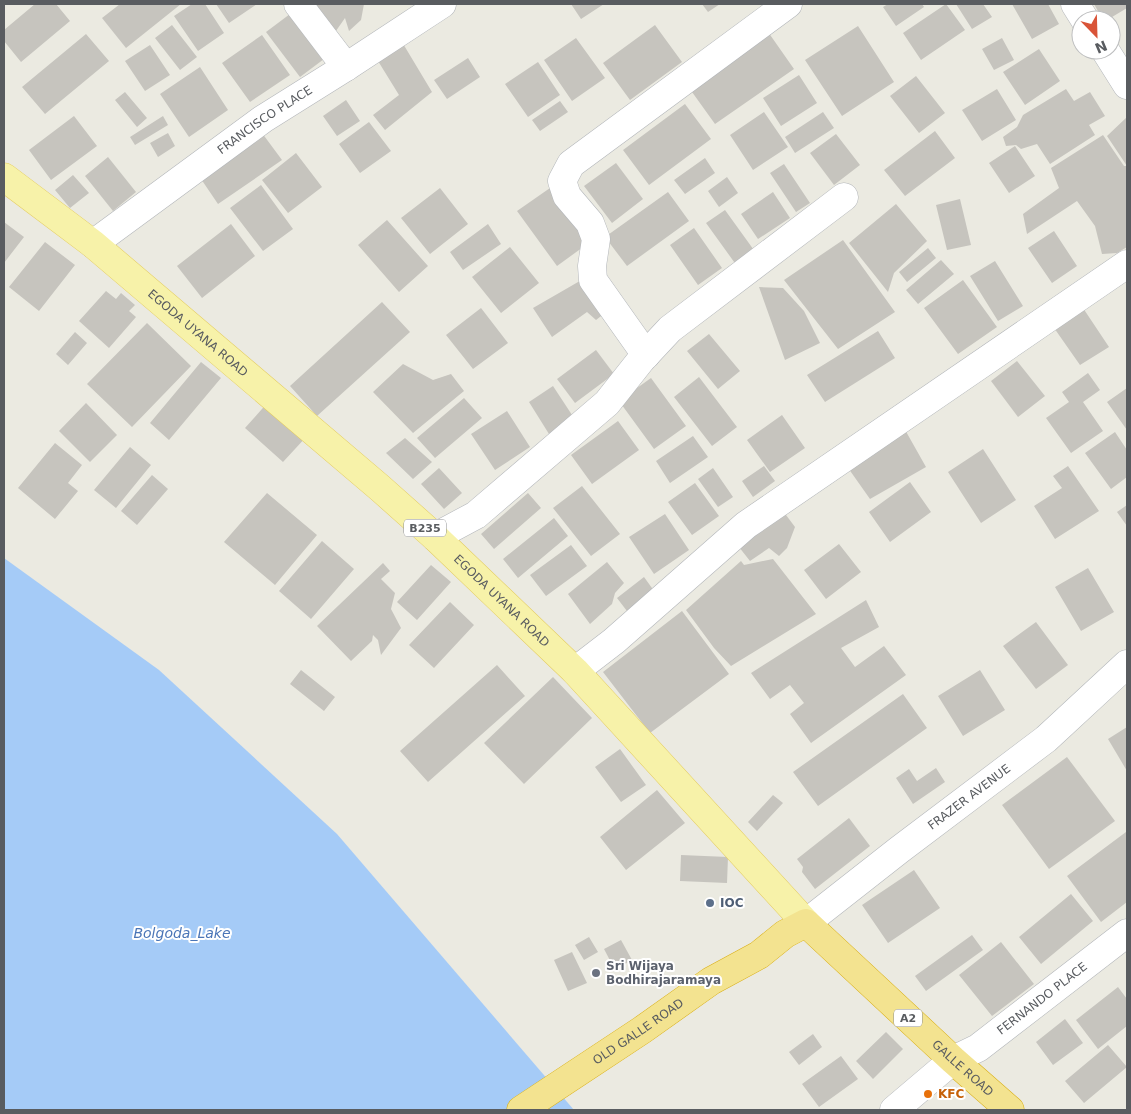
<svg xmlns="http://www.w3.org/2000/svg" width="1131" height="1114" font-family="'DejaVu Sans',sans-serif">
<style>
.water{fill:#a5cbf7}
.building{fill:#c6c4be}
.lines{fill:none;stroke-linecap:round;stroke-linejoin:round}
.minor-casing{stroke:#b3b6ba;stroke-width:29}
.major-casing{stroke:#e4cc60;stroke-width:29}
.highway-casing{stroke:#d9ae13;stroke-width:29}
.minor{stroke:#fff;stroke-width:28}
.major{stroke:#f7f2a9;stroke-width:28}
.highway{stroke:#f3e390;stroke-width:28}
.service-dot{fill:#5c6f8a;stroke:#fff;stroke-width:2}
.worship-dot{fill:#6b7280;stroke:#fff;stroke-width:2}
.food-dot{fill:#e8710a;stroke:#fff;stroke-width:2}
.labels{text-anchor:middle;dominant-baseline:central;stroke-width:4;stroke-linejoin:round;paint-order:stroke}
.shield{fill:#fff;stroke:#8b8d90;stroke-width:1}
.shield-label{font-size:11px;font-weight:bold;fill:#595c60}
.street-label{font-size:12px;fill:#595c60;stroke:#fff}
.service-label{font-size:12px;font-weight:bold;fill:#4e5e75;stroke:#fff;text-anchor:start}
.worship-label{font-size:12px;font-weight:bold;fill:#5b616d;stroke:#fff;text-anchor:start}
.food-label{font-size:12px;font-weight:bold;fill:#c56008;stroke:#fff;text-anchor:start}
.water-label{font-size:14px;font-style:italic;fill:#4a75b7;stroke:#fff}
</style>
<rect width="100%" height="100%" fill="#ebeae1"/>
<path class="water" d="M4,558L159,670L337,834L574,1110H4Z"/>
<path class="building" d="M35,4H56L70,21L21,62L4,41V30Z
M120,4H181L126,48L102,18Z
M192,4H205L224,33L198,51L174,16Z
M216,4H257L229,23Z
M307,4H364L361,20L349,31L345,18L331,38Z
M571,4H604L581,19Z
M702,4H720L708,12Z
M888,4H922L924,7L896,26L883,7Z
M946,4L965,30L921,60L903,33Z
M956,4H983L992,17L972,29Z
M1012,4H1048L1059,24L1032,39Z
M1094,4H1127V8L1107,20H1103Z
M290,14L324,59L300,77L266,32Z
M172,25L197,57L180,70L155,38Z
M655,25L682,62L630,100L603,63Z
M858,26L894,82L842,116L805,60Z
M766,29L794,69L715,124L687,85Z
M86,34L109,61L45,114L22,87Z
M262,35L290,75L250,102L222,63Z
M576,38L605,78L572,101L544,60Z
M1002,38L1014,60L994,70L982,49Z
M402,42L432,92L385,130L373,115L399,95L378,61Z
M150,45L170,75L145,91L125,61Z
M1039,49L1060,81L1025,105L1003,72Z
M468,58L480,77L447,99L434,80Z
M538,62L560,95L528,117L505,84Z
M200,67L228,110L189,137L160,94Z
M799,75L817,103L781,126L763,98Z
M916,76L945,113L919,133L890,96Z
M997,89L1016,120L982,141L962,110Z
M1066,89L1074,101L1090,92L1105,116L1089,125L1095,135L1050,164L1037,144L1021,149L1016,145L1006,146L1003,137L1017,127L1023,115Z
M125,92L147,118L137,127L115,100Z
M346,100L360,121L337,136L323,116Z
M560,101L568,112L540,131L532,120Z
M685,104L711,139L649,185L623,150Z
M764,112L788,147L753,170L730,135Z
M823,112L834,128L795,153L785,137Z
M74,116L97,146L51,180L29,150Z
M163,116L168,125L135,145L130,137Z
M1127,117V166L1107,136Z
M369,122L391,151L360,173L339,144Z
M935,131L955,158L905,196L884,170Z
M168,133L175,146L158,157L150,143Z
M262,133L282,160L218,204L199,176Z
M836,134L860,165L834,185L810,153Z
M1103,135L1124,166H1127V247L1117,253L1102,254L1095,226L1077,201L1027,234L1023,214L1059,188L1051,168Z
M1015,146L1035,176L1009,193L989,163Z
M296,153L322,187L288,213L262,180Z
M108,157L136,192L113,211L85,176Z
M705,158L715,173L685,194L674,180Z
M616,163L643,199L612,223L584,186Z
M784,164L810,203L796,212L770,173Z
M73,175L89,193L70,208L55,190Z
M727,177L738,193L719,207L708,191Z
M261,185L293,229L263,251L230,208Z
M440,188L468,224L430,254L401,218Z
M550,188L590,242L557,266L517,211Z
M668,192L689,221L627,266L605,237Z
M773,192L790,218L758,239L741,214Z
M960,199L971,245L947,250L936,205Z
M896,204L927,241L894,273L888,292L849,243Z
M725,210L756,253L737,266L706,223Z
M387,220L428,266L399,292L358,245Z
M4,222L24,237L4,263Z
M231,224L255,256L202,298L177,266Z
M488,224L501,244L463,270L450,252Z
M694,228L722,268L698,285L670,245Z
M1054,231L1077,266L1052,283L1028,248Z
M843,240L895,312L838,349L784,280Z
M45,242L75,265L39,311L9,287Z
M510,247L539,283L501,313L472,277Z
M928,248L936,258L907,282L899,272Z
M941,260L954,274L918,304L906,290Z
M995,261L1023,306L998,321L970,276Z
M585,278L605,313L596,320L587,312L552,337L533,308Z
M963,280L997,327L958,354L924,308Z
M759,287L783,288L804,311L820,343L785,360Z
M106,291L116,299L121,293L135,305L129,311L136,317L109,348L79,321Z
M382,302L410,332L317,416L290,386Z
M1081,305L1109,347L1080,365L1052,325Z
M481,308L508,343L473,369L446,335Z
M147,323L191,366L132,427L87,384Z
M878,331L895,358L825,402L807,375Z
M75,332L87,343L68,365L56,354Z
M709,334L740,371L718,389L687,351Z
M596,350L614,374L575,403L557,379Z
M1017,361L1045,396L1018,417L991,381Z
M201,362L221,378L169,440L150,423Z
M403,364L433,380L451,374L464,391L413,433L373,392Z
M1088,373L1100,390L1083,402L1103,431L1071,453L1046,418L1069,402L1062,392Z
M699,377L737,427L712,446L674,397Z
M651,378L686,426L654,449L619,401Z
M553,386L574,418L549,434L529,402Z
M1127,388V430L1107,402Z
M464,398L482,418L435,458L417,438Z
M269,401L307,436L283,462L245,428Z
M86,403L117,435L90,462L59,431Z
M507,411L530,447L495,470L471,434Z
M782,415L805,448L770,472L747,440Z
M618,421L639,450L592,484L571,455Z
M904,428L926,467L870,499L846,465Z
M1115,432L1127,450V477L1111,489L1085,453Z
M693,436L708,457L670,483L656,461Z
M405,438L432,462L413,479L386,453Z
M55,443L82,465L68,483L78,491L55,519L18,488Z
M130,447L151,465L116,508L94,490Z
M983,449L1016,500L981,523L948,472Z
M764,466L775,481L753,497L742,481Z
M1068,466L1099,511L1055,539L1034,506L1062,488L1053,476Z
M439,468L462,493L444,509L421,484Z
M713,468L733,497L718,507L698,479Z
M152,475L168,489L137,525L121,511Z
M910,482L931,512L890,542L869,512Z
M695,483L719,516L692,535L668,502Z
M582,486L620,534L591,556L553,508Z
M267,493L317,535L275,585L224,542Z
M528,493L541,508L494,549L481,534Z
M1127,505V526L1117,512Z
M780,507L795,527L787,548L779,556L769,548L750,561L735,542Z
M665,514L689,550L654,574L629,537Z
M554,518L568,536L518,578L503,559Z
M322,541L354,569L311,619L279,591Z
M839,544L861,572L826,599L804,570Z
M571,545L587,566L546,596L530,575Z
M773,559L816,614L731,666L714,648L686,610L741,561L744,565Z
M607,562L624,583L615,593L612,604L590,624L568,594Z
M383,563L390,571L381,579L395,593L391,609L401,628L381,655L378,640L373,635L372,641L351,661L317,626Z
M431,565L451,582L417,620L397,602Z
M1088,568L1114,612L1081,631L1055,587Z
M644,577L657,595L630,615L617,598Z
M866,600L879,627L841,648L855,667L884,646L906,675L811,743L790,714L804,703L790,685L770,699L751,673Z
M450,602L474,625L434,668L409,645Z
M682,611L729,674L650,733L603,672Z
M1036,622L1068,665L1036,689L1003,646Z
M497,665L525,696L428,782L400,751Z
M301,670L335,697L324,711L290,684Z
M980,670L1005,710L963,736L938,696Z
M553,677L592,718L524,784L484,743Z
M903,694L927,728L818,806L793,772Z
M1127,727V771L1108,739Z
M620,749L646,785L621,802L595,767Z
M1067,757L1115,821L1049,869L1002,805Z
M936,768L945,782L913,804L896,778L909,769L917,781Z
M657,790L685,823L626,870L600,837Z
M773,795L783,803L757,831L748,822Z
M849,818L870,846L815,889L802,872L803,867L797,859Z
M1126,832L1127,834V902L1101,922L1067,876Z
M681,855L728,857L727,883L680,881Z
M914,870L940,908L888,943L862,905Z
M1071,894L1093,921L1041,964L1019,937Z
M972,935L983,950L926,991L915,976Z
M589,937L598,952L584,960L575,945Z
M621,940L632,960L615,970L604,949Z
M1001,942L1034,984L992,1016L959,975Z
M572,952L587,983L568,991L554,960Z
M1118,987L1127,999V1026L1098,1049L1076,1020Z
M1065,1019L1083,1043L1053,1065L1036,1042Z
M886,1032L903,1049L873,1079L856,1061Z
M813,1034L822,1047L799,1065L789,1052Z
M1108,1045L1127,1067L1084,1103L1065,1081Z
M841,1056L858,1079L819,1107L802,1084Z"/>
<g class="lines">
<g class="minor-casing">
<g id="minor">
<path d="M298,4L346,67"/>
<path d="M1075,4L1085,20"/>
<path d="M1105,50L1127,85"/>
<path id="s1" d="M93,244L263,119L346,67L442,4"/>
<path d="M646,355L593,280L592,266L596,239L590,223L567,196L562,181L571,164L788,4"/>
<path d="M435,537L476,515L607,403L641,360L670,329L844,197"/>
<path d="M575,671L614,641L746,525L1127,264"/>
<path id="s2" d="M806,923L899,850L1046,739L1127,664"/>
<path id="s3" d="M894,1110L953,1060L978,1048L1127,933"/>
</g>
</g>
<g class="major-casing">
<g id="major">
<path id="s4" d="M4,177L93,244L380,488L435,537L575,671L806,923"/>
</g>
</g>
<g class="highway-casing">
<g id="highway">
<path id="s5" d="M521,1110L642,1030L711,981L759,955L785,934L806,923L953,1060L1010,1110"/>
</g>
</g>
<use href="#minor" class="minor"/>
<use href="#major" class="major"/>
<use href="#highway" class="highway"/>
</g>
<circle class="service-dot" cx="710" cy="903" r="5"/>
<circle class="worship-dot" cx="596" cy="973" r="5"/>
<circle class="food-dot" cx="928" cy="1094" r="5"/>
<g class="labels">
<g class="shield">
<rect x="404" y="519.5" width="42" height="17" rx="4"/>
<rect x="894" y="1009.5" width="28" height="17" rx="4"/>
</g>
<g class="shield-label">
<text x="425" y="528">B235</text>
<text x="908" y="1018">A2</text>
</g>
<g class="street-label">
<text stroke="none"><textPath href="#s1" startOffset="212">FRANCISCO PLACE</textPath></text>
<text stroke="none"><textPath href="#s4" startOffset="249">EGODA UYANA ROAD</textPath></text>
<text stroke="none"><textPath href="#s4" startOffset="654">EGODA UYANA ROAD</textPath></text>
<text stroke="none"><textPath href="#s2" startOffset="206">FRAZER AVENUE</textPath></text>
<text stroke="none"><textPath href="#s3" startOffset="186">FERNANDO PLACE</textPath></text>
<text stroke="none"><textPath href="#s5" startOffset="141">OLD GALLE ROAD</textPath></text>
<text stroke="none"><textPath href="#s5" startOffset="555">GALLE ROAD</textPath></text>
</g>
<g class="service-label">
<text x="720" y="903">IOC</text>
</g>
<g class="worship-label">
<text x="606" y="966">Sri Wijaya<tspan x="606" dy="14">Bodhirajaramaya</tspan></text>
</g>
<g class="food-label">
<text x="938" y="1094">KFC</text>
</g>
<g class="water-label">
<text x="182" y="933">Bolgoda_Lake</text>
</g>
</g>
<rect width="1131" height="1114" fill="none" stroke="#595c60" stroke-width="10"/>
<g transform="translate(1096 35) rotate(157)"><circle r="24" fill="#ffffff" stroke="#bdbebf"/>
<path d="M0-4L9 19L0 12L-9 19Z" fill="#d95438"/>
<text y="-8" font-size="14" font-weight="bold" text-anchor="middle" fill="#595c60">N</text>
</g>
</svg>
